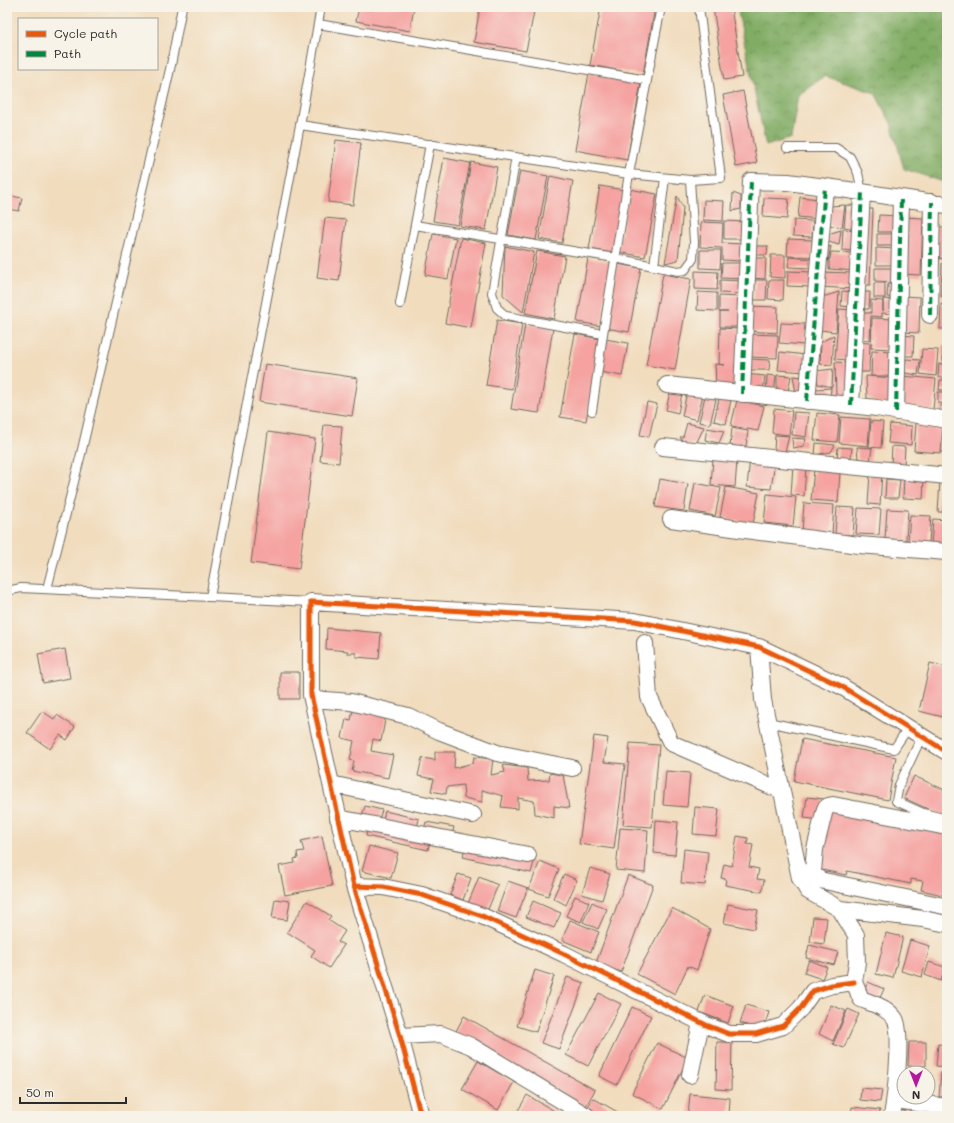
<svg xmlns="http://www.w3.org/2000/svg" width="954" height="1123" font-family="Mali,sans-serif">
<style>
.forest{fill:url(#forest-crowns);stroke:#566c48}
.building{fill:#f5a2a0}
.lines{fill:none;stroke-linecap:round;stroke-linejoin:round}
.service-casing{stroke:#70695e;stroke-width:10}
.minor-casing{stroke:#70695e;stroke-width:18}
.service{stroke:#fff;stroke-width:8}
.minor{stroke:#fff;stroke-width:16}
.quiet{stroke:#00873e;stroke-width:4;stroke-dasharray:8 4;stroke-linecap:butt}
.cycleway-casing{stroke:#f7f3e8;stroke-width:8}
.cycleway{stroke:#e8590c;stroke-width:5}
</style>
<defs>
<pattern id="forest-crowns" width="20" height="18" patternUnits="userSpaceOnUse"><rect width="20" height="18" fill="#80ac64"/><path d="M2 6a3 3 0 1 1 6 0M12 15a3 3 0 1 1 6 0" fill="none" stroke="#698c53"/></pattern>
</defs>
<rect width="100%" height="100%" fill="#f7f3e8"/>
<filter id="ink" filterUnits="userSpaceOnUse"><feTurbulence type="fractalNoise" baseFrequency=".025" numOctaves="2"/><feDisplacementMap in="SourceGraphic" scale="8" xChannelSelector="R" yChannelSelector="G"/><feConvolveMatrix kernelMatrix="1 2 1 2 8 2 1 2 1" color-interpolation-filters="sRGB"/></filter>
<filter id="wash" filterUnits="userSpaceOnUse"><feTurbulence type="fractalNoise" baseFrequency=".012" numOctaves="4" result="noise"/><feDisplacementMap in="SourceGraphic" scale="16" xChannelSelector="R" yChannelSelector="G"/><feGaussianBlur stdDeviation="0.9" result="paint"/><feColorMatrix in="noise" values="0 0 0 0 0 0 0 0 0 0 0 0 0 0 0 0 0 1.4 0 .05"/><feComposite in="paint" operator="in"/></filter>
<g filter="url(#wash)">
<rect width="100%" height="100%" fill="#f1dcbd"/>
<path class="forest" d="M737,7H947V183L904,169L891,123L875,93L825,76L798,95L791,138L766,146Z"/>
<g id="blocks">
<path class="building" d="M359,7H414L410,31L356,21Z
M480,7H535L526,51L474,42Z
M601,7H655L643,75L590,65Z
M713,7H731L742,77L724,80Z
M589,73L641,83L627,160L575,150Z
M743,91L757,163L736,167L723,95Z
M336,140L361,143L353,205L328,202Z
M444,158L470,163L458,225L433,221Z
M471,162L497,167L486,230L460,226Z
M520,171L548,176L536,240L508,235Z
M550,176L573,181L562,243L539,239Z
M600,186L624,190L613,253L589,249Z
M629,189L657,194L645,257L618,252Z
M733,193L741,196V209L732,211Z
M7,195L22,198L19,211L7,209Z
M677,196L683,208L678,260L665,263Z
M800,197L819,199L817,219L798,217Z
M764,198L789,199L787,219L763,217Z
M704,200L724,201L723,221L703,220Z
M845,205L842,228L829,225L831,206Z
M846,205L860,206L858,229L844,227Z
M862,209H873L870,285H859Z
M879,215L899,216V232H878Z
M902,217L923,218L921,275L900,274Z
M325,218L346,220L339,281L317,278Z
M794,220L813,221L812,237L793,236Z
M724,221L745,222L744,239H724Z
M701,222L723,223L722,243L743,244L742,261L722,260V248L700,247Z
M932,227H947V259L931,258Z
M843,229L856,230L854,251L842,250Z
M841,230L839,245L825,241L831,233Z
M433,234L456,238L448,279L425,275Z
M877,234H898V246H877Z
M461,238L486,243L471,328L445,323Z
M788,239L812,240V257L787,256Z
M505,246L534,252L523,312L503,295Z
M752,246H768L767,255H752Z
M831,246L828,261L823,258L824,250Z
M876,248L897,249L896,265H876Z
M700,250H721L720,269L700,268Z
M537,251L565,256L554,319L525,313Z
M831,252L856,253L855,271L829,269V259H830Z
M771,255H785V278L770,277Z
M789,257L812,259L811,268L788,267Z
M588,258L613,262L601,326L577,322Z
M751,258H766L765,279L750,278Z
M722,263H743V279L721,278Z
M942,263H947V296H941Z
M617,264L641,268L629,332L605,328Z
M875,268H897L896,282L875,281Z
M695,271L718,272L717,290L695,289Z
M788,271L812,272L811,287L787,286Z
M820,272L855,273L854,289L820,287Z
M663,274L691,279L675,370L646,365Z
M720,280L742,281V294L720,293Z
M755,280H767L766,300H754Z
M769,280H784L783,300L768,299Z
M874,283H885V298H874Z
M888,284H898L897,298L887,297Z
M842,291L854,292L853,307L841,306Z
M698,292L717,293V311L697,310Z
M839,292L836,332L820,330L819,298Z
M857,292H870L869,309H857Z
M719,296L740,297L741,327H720V312H728H719Z
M902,296L920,297L919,333L901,332Z
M883,299L897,300L896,314L882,313V317L871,316L870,340L856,339L857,313H871V300L883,301V311Z
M941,304H947V343H945L946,329H940Z
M748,306L778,307L777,333L747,331Z
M839,309L852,310L848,360L835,359Z
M872,318L894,319L893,349L871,348Z
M497,320L522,324L512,389L486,385Z
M781,323L806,324L805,345L779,343Z
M525,324L553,328L539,413L511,409Z
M720,328L739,329L738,365L735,364L734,391L716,385L715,364L724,365L719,364Z
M575,334L601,339L586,421L560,417Z
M748,334L778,335L777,358L747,357Z
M834,335L832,365L820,364L821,342Z
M900,335L914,336L913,356H899Z
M605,339L628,343L622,376L600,372Z
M856,342L870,343L869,372H855Z
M943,345H947V362H943Z
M922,349L938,350L936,376L920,374Z
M872,351L892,352V376H871Z
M780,352L806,355L805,372L778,370Z
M749,359L770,360L769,370H749Z
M906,359L920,360L918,375L905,373Z
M835,362L850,363L847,400L836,396Z
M265,364L358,378L352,416L259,402Z
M939,364L947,365V378L938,377Z
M833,369L832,387L818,384L816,371Z
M745,374L765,376L763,391L745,389Z
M767,375L776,376L774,392H766Z
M777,375L791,376L788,391L777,393Z
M793,376L805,377L803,393H796Z
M866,376L896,378L893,409L867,398Z
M902,376L936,379L933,410L900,407Z
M940,380H947V390H939Z
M671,387L683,389L678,413L666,410Z
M831,388L830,400L814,398L815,389Z
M687,391L703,394L697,420L682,416Z
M938,392H947V404L938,403Z
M705,396L716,399L710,424L699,422Z
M719,398L731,400L726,424L714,421Z
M737,400L764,406L758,431L731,426Z
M647,402L657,404L649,437L640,435Z
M940,405L947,406V418H939Z
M774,409L792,411L789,435L772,433Z
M794,412L809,413L806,437L792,435Z
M817,413L840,415L837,442L814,440Z
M841,417L870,419L868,446L839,443Z
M871,421L883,422L881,448L869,447Z
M687,423L704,427L696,444H684L680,437H683Z
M916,423L943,425L941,453L914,451Z
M890,424L912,426L911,445L888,443Z
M324,425L342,426L339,463L320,461Z
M707,428L724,431L719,443L705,440Z
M732,428L748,431L746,446L730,447Z
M268,432L315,439L299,569L251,563Z
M775,435L789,436L785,452L774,451Z
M792,438L806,439L804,446L793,448Z
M816,443L835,445L831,452L815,455Z
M892,446L905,447L904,465H891Z
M838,447L852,448L851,457L837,459Z
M857,447L872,448L870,461L858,459Z
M750,458L775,461L771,489L747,487Z
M713,459L737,461L735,487L711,485Z
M793,465L806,467L804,496L791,495Z
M814,469L840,472L838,502L811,500Z
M870,472H882L880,505L868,504Z
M904,477L924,479L923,499L903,498Z
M660,479L688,484L684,511L655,507Z
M886,479L900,480L898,498H885Z
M940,481H947V512H938Z
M695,483L721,488L715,516L690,511Z
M726,487L759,493L753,524L720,517Z
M767,494L796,497L793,526L764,523Z
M804,503L834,505L832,535L802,533Z
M837,507L855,508L853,535L835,534Z
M858,508L881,509L879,535L856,534Z
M887,509L908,510L906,540L885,539Z
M910,515L931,516L929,543L908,542Z
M933,519L947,520V548L931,546Z
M327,628L381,633L379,659L356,657V653H347L348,651L326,649Z
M65,649L70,678L43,683L38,654Z
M930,663L947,667V718L919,711Z
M280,672H299V699H280Z
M353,709L386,715L381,741L373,739L371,751L393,755L388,778L352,771L354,761L350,760L354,741L342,738L346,719L351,720Z
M42,711L54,719L57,715L75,727L67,740L60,735L50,749L27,733Z
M594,736L608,738L604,762L625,764L614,849L579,844Z
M802,739L896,757L888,800L794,781Z
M630,743L659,745L652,827L623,825Z
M435,752H455L454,768L473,763L474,757L493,759L491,775L505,772L503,765L527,768L528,781L549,780L550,773L563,775L569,808L554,806V818L535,814L534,801L518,798V809L501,807L503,796L482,790V802L464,798L463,785L447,787L446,794L431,791L434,779L418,776L422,758L435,760Z
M666,771L690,773L687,807L663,805Z
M914,776L947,791V818L904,798Z
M807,797L824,799L821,820L804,818Z
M365,806L382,810L379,820L362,816Z
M695,807L719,809L716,836L693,834Z
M829,809L947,834V896L921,890L923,881L911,879V884L847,871L846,875L817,869Z
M385,811L419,819L417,828L383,821Z
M656,820L678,822L675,855L654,853Z
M426,822L454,827L452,835L424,830Z
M368,825L430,838L428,850L366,836Z
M620,828L648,830L645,873L616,870Z
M322,836L332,886L285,895L279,866L295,863L294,859L298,858L297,852L304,851L301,841Z
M737,836L748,838L747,844L753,845L749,867L759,869L757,879L764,880L762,892L725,885L726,879L721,878L724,864L732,866Z
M369,846L398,853L391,878L362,871Z
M465,846L534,862L531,873L463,857Z
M684,849L708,852L705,885L681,883Z
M540,861L559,869L548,896L529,889Z
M590,868L610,874L602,900L582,894Z
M458,874L471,878L463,900L450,895Z
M564,874L577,880L566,905L553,898Z
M628,875L653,885L621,972L596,963Z
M479,877L498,885L486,914L467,906Z
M508,881L528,888L516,918L497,911Z
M575,896L589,902L581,922L566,916Z
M275,899L290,901L287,920L272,918Z
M307,901L331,916L328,920L345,931L338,942L344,945L329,968L311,956L315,950L287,932Z
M533,901L561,913L554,928L526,917Z
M592,902L607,909L598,929L583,922Z
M728,904L758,910L754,929L724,923Z
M672,908L710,929L697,970L688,966L675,994L637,974Z
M813,917L827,918L824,944L810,942Z
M570,920L599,932L591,952L562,940Z
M886,933L903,937L893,978L876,974Z
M910,940L930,946L922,977L901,971Z
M809,945L838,952L834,965L806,958Z
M809,960L827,967L822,979L804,973Z
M929,962L945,967L941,981L925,975Z
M535,970L554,976L536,1032L517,1026Z
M567,977L584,983L559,1049L541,1043Z
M868,982L884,989L878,1002L862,995Z
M7,990L10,991L8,1012H7Z
M599,993L621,1004L588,1066L566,1055Z
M705,995L734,1006L728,1023L699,1012Z
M746,1005L769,1012L763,1030L740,1023Z
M831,1005L846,1011L833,1041L819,1034Z
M632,1007L651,1016L617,1085L599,1076Z
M848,1009L859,1014L844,1048L833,1044Z
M464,1016L595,1090L586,1106L455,1033Z
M717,1042H732L731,1090L716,1089Z
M909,1042H926V1066H908Z
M657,1043L688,1058L663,1109L632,1093Z
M938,1044L947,1045V1067L936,1066Z
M478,1061L514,1082L498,1110L462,1089Z
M941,1072H947V1097H939Z
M861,1088L882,1090L880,1102L860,1100Z
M690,1094L730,1098L729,1116H688Z
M527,1095L563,1116H515Z
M593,1098L621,1114L620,1116H593L585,1112Z
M852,1107L880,1110L879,1116H851Z
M905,1108L947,1114V1116H903Z"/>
</g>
</g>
<g filter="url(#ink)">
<use href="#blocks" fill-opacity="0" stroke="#70695e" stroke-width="1"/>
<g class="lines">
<g class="service-casing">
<path id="service" d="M318,24L647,80
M300,125L629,174L690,180L721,178L699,7
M787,148H836L850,157L858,173L862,192
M516,157L492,293L497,308L506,316L603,334
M415,225L615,258L678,271L685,270L693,259L694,242L690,180
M654,266L665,178
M400,304L415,225L430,144
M592,411L603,334L629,174L661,7
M47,589L81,454L171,65L182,7
M7,591L21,588L311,602
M210,597L300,125L321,7
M768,722L894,749L908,728
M922,736L899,785L896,801L923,813L947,819"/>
</g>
<g class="minor-casing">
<path id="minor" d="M930,315L932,202
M667,385L877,408L947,420
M742,394L751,181L788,182L848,190L947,205
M807,401L825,187
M851,405L862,192
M896,412L901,198
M663,447L947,476
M671,519L753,531L859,545L947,552
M645,643L649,697L671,743L782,791
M759,647L763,700L800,878L808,891L840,909L856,935L857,962L854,982L861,999C873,1004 887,1007 895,1019C903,1032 895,1099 892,1116
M312,699L351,702L408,716L439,731L497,753L572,768
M331,784L473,815
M338,818L528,855
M810,878L944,906H947
M819,879L815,876L813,872L815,849L825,809L828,806L833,805L947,827
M354,886L383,887L422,895L482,916L564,954L706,1025L729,1034H756L783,1026L801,1008L813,991L832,985L854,982
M840,909L923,919L947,924
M400,1036L441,1034L471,1046L587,1116
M690,1075L701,1023
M895,1100L947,1107
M421,1116L400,1036L354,886L311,695V602L635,621L759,647L841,686L947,752"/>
</g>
<use href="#service" class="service"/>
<use href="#minor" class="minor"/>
<path class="quiet" d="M930,315L932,202
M742,394L751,181
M807,401L825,187
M851,405L862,192
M896,412L901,198"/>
<g class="cycleway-casing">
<path id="cycleway" d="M354,886L383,887L422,895L482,916L564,954L706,1025L729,1034H756L783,1026L801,1008L813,991L832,985L854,982
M421,1116L400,1036L354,886L311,695V602L635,621L759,647L841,686L947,752"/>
</g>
<use href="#cycleway" class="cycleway"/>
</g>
</g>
<rect width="954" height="1123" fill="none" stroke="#f7f3e8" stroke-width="24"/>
<rect x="18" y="18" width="140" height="52" fill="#f7f3e8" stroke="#a5a39c"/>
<rect x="26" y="31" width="20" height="6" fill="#e8590c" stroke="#a5a39c"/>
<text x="54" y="38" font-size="12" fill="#2b2b2b">Cycle path</text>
<rect x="26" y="51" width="20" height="6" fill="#00873e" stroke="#a5a39c"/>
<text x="54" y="58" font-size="12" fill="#2b2b2b">Path</text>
<g transform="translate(916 1085) rotate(180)"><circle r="19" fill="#f7f3e8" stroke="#a5a39c"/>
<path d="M0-3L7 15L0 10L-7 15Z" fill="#b5179e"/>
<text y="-6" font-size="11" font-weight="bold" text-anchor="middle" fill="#2b2b2b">N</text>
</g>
<path d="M20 1097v6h106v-6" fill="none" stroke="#2b2b2b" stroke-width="2"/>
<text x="26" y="1097" font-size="12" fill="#2b2b2b" stroke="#f7f3e8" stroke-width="3" paint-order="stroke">50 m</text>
</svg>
